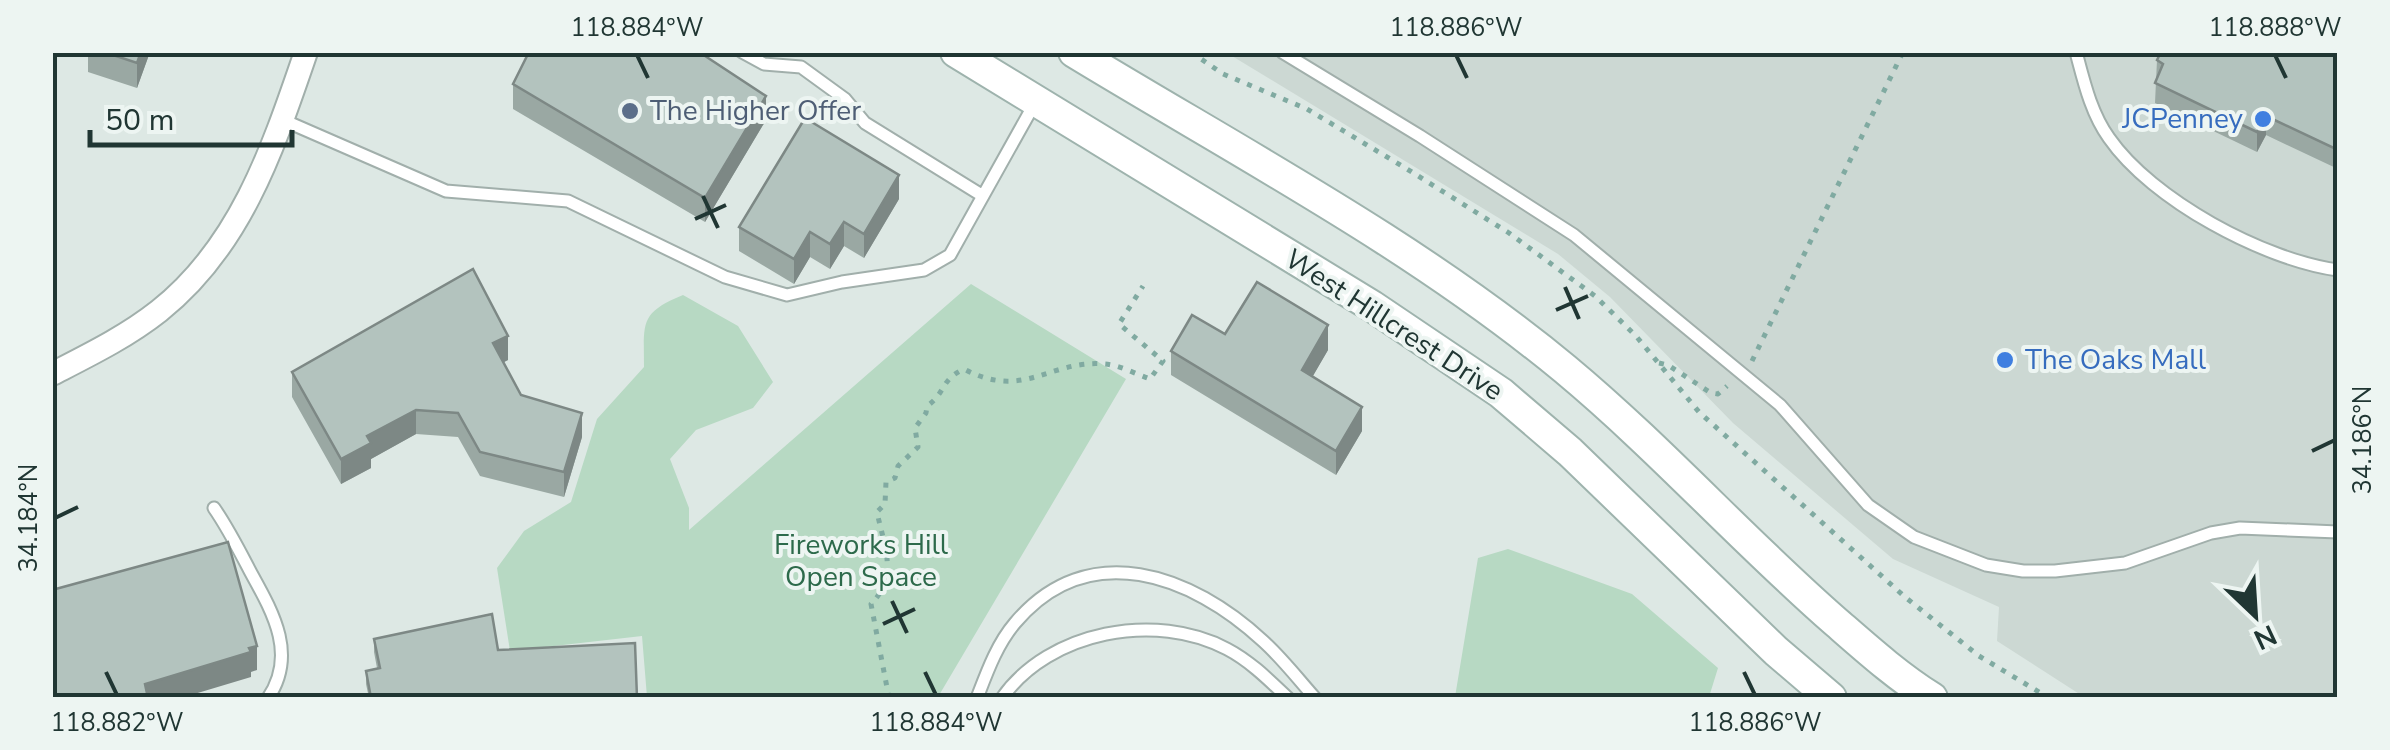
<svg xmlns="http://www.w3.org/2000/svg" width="2390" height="750" font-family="'Nunito Sans',sans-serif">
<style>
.built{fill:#ccd8d3}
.green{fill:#b7d9c3}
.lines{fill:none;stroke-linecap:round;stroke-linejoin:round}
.lane-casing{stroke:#a1afab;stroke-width:15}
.street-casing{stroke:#a1afab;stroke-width:26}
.secondary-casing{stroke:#9eb3ad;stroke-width:34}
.path{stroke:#80aaa1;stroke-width:5;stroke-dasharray:5 8;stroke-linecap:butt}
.lane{stroke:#fff;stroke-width:11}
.street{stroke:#fff;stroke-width:22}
.secondary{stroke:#fff;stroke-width:30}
.wall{fill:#9aa8a3}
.shaded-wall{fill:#7d8885}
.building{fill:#b3c3be;stroke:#7d8885;stroke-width:2.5}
.ticks{fill:none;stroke:#203633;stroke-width:4}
.service-dot{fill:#5c6f8a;stroke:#edf5f2;stroke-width:4}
.shop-dot{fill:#3f7fe0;stroke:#edf5f2;stroke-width:4}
.labels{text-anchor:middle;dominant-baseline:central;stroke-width:8;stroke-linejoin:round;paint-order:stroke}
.service-label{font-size:28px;fill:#4e5e75;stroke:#edf5f2;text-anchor:start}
.shop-label{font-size:28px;fill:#366cbe;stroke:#edf5f2;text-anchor:end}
.street-label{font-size:28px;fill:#203633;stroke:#edf5f2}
.park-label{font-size:28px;fill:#2d6a4b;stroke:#edf5f2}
.neatline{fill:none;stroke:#203633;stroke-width:4}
.ticks-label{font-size:25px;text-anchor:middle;fill:#203633}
</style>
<rect width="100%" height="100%" fill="#dde8e4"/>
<path class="built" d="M1227,53H2337V697H2084L1997,641L1999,607L1893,559L1733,423L1610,297L1558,254Z"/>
<path class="green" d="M971,284L1126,379L938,697H647L642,636L510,651L497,568L524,531L571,502L597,419L644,367C644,323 639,313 683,295L738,326L773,382L753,408L696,430L670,459L689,508V530Z
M1508,549L1632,594L1718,668L1709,697H1455L1478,558Z"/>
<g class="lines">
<g class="lane-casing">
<path id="lane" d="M742,52L764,64L801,67L845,99L865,123L983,196
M1282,52L1420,136L1574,235L1780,405L1868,505L1914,537L1986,565L2023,571H2055L2125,563L2211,533L2240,528L2338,532
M2076,52C2084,82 2091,113 2109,138C2152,200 2264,260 2338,270
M283,120L446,191L568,201L725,277L787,295L842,282L924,270L950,255L1036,101
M214,508C228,528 239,550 250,571C272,611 298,654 268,698
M977,698C987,672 997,644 1015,623C1088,536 1192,575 1263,641C1282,658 1298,679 1315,698
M1002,698C1049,631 1156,611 1227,649C1250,661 1269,680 1288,698"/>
</g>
<g class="street-casing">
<path id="street" d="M52,374C89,355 126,337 159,311C241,246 273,148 306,52"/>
</g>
<g class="secondary-casing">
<path id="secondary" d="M956,52L1372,306L1501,393L1570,452L1776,651L1831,698
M1074,52C1240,153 1415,245 1565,369C1660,448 1743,541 1836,622C1867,649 1897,676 1932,698"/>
</g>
<path class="path" d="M1191,52L1223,74L1307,109L1407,169L1509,233L1595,296L1636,336L1699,412L1905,597L1979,656L2049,698
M1752,361L1903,52
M1659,363L1668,365L1711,393L1718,394L1727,386
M889,698L871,604C899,576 884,546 877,512L885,504L886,482L895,478L898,466L918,447L915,428L926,413L927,406C946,393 940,380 964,369C1024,401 1050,359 1105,364C1119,365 1136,374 1150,379L1163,361L1119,324L1143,286"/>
<use href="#lane" class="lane"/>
<use href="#street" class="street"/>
<use href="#secondary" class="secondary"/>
</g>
<path class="wall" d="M88,52H150L137,88L88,72Z
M2338,52V169L2266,135L2257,152L2155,103L2157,60Z
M513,84L766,120L705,222L513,109Z
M899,199L864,258L844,246L830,269L810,257L794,284L739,251V227Z
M1328,350L1312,377L1362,431L1336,475L1171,375V351Z
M508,360L503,362L521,395L582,437L564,497L480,476L458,437L416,434L371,459V468L341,484L292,397V372Z
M374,639L498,650L637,698H369L366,684V671L377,668L374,652Z"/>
<path class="shaded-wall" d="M141,52H150L137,88V63Z
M766,96V120L705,222V198Z
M2266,116V135L2257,152V132Z
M899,175V199L864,258V234Z
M844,222V246L830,269V244Z
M810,232V257L794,284V259Z
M1328,325V350L1302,395V370Z
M508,336V360L493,368V343Z
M1362,407V431L1336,475V451Z
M416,410V434L371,459V468L341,484V459L367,436Z
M582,413V437L564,497V472Z
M257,646V670L251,672V677L181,698H145V684Z"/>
<path class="building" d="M104,52H141L137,63Z
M529,52H699L766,96L705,198L513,84Z
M2161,52H2338V150L2266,116L2257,132L2155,83L2163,64L2157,60Z
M805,118L899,175L864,234L844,222L830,244L810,232L794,259L739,227Z
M473,269L508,336L493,343L521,395L582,413L564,472L480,452L458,413L416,410L367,436L371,443L341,459L292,372Z
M1257,282L1328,325L1302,370L1362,407L1336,451L1171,351L1192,315L1225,334Z
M228,542L257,646L249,648L251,652L145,684L148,698H52V590Z
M492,614L498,650L635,643L637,698H371L366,671L380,668L374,639Z"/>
<path class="ticks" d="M637,55L648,78M1456,55L1467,78M2275,55L2286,78M703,196L718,228M695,219L726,205M1565,287L1579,319M1556,310L1588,296M2312,451L2335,440M55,518L78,507M892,601L907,633M883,624L915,609M106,672L117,695M925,672L936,695M1744,672L1755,695"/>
<circle class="service-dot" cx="630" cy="111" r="10"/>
<g class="shop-dot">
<circle cx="2263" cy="119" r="10"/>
<circle cx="2005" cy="360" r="10"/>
</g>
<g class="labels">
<g class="service-label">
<text x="650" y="111">The Higher Offer</text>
</g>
<g class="shop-label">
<text x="2243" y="119">JCPenney</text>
<text x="2025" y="360" text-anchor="start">The Oaks Mall</text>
</g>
<g class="street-label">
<text transform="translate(1394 325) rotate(33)">West Hillcrest Drive</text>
</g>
<g class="park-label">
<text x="861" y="545">Fireworks Hill<tspan x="861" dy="32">Open Space</tspan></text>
</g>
</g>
<rect width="2390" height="750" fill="none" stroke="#edf5f2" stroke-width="110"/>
<g transform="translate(2255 615) rotate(155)" stroke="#edf5f2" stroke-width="8" paint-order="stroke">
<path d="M0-8L18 38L0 25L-18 38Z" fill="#203633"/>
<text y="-15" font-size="28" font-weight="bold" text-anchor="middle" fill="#203633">N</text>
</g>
<path d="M90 130v15h202v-15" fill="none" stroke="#203633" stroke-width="5"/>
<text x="105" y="130" font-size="30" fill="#203633" stroke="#edf5f2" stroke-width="8" paint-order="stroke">50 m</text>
<rect x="55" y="55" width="2280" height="640" class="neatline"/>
<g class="ticks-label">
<text x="637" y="36">118.884°W</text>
<text x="1456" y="36">118.886°W</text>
<text x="2275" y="36">118.888°W</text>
<text transform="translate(2362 440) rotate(-90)" y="9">34.186°N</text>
<text transform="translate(28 518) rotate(-90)" y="9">34.184°N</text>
<text x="117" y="731">118.882°W</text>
<text x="936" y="731">118.884°W</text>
<text x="1755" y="731">118.886°W</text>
</g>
</svg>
